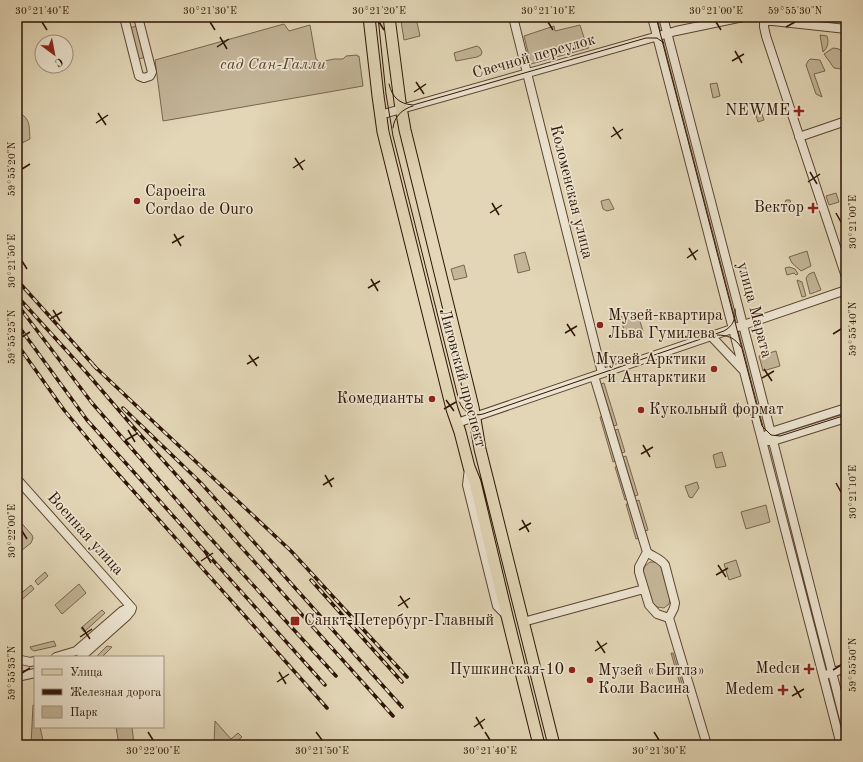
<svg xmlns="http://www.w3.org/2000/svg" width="863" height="762" font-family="'Old Standard TT',serif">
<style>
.green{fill:#c3b598;stroke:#78654e}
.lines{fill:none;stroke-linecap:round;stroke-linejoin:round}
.minor-casing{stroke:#5b4531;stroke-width:10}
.major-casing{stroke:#2e1505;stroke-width:13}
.minor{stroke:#ece4d0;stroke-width:8}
.major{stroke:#e2d6b6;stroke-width:11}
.tram{stroke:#2e1505;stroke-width:1}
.rail-casing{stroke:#2e1505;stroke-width:3.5}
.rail{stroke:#ece4d0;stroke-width:2;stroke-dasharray:6;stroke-linecap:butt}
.ticks{fill:none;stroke:#2e1505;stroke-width:1.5}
.poi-dot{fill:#8f2418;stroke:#ece4d0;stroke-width:1.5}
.labels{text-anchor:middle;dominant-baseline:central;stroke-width:3.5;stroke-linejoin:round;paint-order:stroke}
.street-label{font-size:16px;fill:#2e1505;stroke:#ece4d0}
.park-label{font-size:16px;font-style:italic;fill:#5b4531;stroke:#ece4d0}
.poi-label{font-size:16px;fill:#2e1505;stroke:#ece4d0;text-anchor:end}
.neatline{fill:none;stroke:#2e1505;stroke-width:1.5}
.ticks-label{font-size:10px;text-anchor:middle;fill:#2e1505}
</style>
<rect width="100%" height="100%" fill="#e2d6b6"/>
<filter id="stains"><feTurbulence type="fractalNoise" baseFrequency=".005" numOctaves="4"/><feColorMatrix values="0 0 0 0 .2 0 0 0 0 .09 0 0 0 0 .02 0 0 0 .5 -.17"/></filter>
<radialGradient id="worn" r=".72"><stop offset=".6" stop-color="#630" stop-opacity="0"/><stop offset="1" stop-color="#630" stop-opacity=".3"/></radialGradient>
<path class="green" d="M416,18L420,36L404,40L401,21Z
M284,24L289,31L310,25L316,59L320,62L334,59H343L346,56L357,55V56H359L363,86L163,121L155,60Z
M580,25L586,44H587L589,48L531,64L524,36L554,26L555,31Z
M137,26L145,57L137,60L129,28Z
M820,35L827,36C829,42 828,47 823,52Z
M477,46L480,48L482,52L481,55L477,57L456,61L454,53Z
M833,48L839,49L844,54L843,63L842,64L841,69L834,68L824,54Z
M810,59L820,60L825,71L814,74L822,97L816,94L806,65L808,61Z
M717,83L720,96L713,98L710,84Z
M761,111L764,120L758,122L755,112Z
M18,112C31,119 29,126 30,139L22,143L18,142L17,113Z
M836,193L839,202L829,205L826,196Z
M609,199L614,209L607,211L603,209L601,201Z
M786,200H790L793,210L788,211L785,203Z
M807,251L811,266L801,271L792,263L789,257Z
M525,252L530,270L518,273L514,255Z
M464,265L467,277L454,280L451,269Z
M789,267L795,269L798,274L796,275L794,273L787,275L785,268Z
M814,272L821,290L810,294L806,278L809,274Z
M797,280L802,282L806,296L802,297Z
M637,312L643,331L626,336L620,317Z
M776,351L780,366L763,371L759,356Z
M604,383L617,425L614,426L601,384Z
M603,416L616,461L613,462L600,417Z
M618,429L625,452L622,453L615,430Z
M722,452L726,466L716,468L713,455Z
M626,456L638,495L635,496L623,457Z
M618,466L628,499L625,500L615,467Z
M697,482L699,488L692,498L689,497L685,486Z
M639,500L648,530L645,531L636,501Z
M626,504H629L639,538L636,539Z
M766,505L770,522L746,529L741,512Z
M17,518L32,535L33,538L31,543L17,554Z
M736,560L741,576L729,580L724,564Z
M650,562H657L661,567L670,599L669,604L664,608L657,607L652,602L643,571L645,566Z
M45,572L48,576L38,585L35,581Z
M79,584L86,593L62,614L55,605Z
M31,585L34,589L19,602L18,596Z
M102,610L105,613L84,632L81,628Z
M54,641L56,646L34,651L31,649L30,647Z
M107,646L112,647L102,657H96Z
M671,653H673L684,690L682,691Z
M33,705H35V727H40L44,745H31Z
M215,721L231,739L238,733L242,737L237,741L241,745H214Z
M116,727H132L134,745H119Z"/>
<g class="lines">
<g class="minor-casing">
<path id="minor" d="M124,17L139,76L144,78L150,76L152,72L138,17
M513,17L602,373
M652,17L841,745
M663,17L762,398L846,727
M764,17V27L766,36L846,277
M764,21H773L846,29
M380,115L676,31L743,17
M799,137L846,121
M711,336L742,369
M594,376L647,552C653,557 660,558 665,565L675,603L674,608L669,618L707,745
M457,423L846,290
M767,435L771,432L846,408
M768,441H773L846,418
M469,468L467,485L497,606L507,616
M17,479L132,608
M647,552L639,567V572L649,605L657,614L669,618
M523,622L644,589
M56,657L76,651L122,611L128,608H132L131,611L127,616L81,657
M17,659L30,662L35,661
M828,674L846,668
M17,677L35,673"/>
</g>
<g class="major-casing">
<path id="major" d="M369,17L378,96L383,132L452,409L460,432L469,467L475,482L507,616L539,745
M389,17L400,102L405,130L473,407L480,449L554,745"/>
</g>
<use href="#minor" class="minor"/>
<use href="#major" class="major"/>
<path class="tram" d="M378,17L386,94L393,136L459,401C463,412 472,417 483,414L724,331C733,326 736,319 735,309
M656,17L762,426L771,435L780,436L846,415
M389,84C392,97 399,104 413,105L646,38H657L664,43
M393,128C394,117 402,109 413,106
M717,335C728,335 735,338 741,347"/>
<g class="rail-casing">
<path id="rail" d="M17,280L97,369
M17,296L86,372L135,429L393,716
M17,304L92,403L202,529L336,676
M17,324L87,420L325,685
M17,344L64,410L103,457L327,708
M93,365L291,551L407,677
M123,408L201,483L402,707
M311,580L402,682"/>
</g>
<use href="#rail" class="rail"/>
</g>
<path class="ticks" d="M42,22L47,30M210,22L215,30M379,22L384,30M548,22L553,30M716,22L721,30M786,27L795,22M220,37L227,49M217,47L229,39M735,51L742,63M732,61L744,54M416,82L424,94M414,92L426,84M98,113L106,125M96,123L108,115M613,127L621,139M611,137L623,129M295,158L303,170M293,168L305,160M22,169L30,164M810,172L817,184M808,182L820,174M492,203L499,215M490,213L502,205M836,213L841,222M174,234L181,246M172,243L184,236M689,248L696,260M687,258L698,250M22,261L27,269M371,279L378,291M368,288L380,281M53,310L60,321M50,319L62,312M567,324L575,336M565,333L577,326M833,334L841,329M22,337L30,332M249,355L257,366M247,364L259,357M764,369L772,381M762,378L774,371M446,400L454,411M444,409L456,402M128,430L135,442M126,440L138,433M643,445L650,457M641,454L653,447M325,475L332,487M836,483L841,492M323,485L334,478M522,520L529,532M519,530L531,523M22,531L27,539M204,551L211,563M201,561L213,553M718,565L726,577M716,575L728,568M400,596L408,608M398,606L410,598M82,627L90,639M80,637L92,629M597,641L605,653M595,651L607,643M833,670L841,665M279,672L286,684M22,673L30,668M277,682L289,674M794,686L801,698M792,696L804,689M476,717L483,729M474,727L485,719M148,732L153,740M316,732L322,740M485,732L490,740M654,732L659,740"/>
<g class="poi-dot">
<path d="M797 105h4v4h4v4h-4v4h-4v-4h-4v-4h4z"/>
<circle cx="137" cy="201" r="4"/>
<path d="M811 202h4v4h4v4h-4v4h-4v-4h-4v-4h4z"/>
<circle cx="600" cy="325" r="4"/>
<circle cx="714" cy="369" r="4"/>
<circle cx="432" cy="399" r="4"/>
<circle cx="641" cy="410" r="4"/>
<rect x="290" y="616" width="10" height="10" rx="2"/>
<path d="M807 663h4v4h4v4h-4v4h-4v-4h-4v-4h4z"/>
<circle cx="572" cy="670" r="4"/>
<circle cx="590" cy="680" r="4"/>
<path d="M781 684h4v4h4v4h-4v4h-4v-4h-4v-4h4z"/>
</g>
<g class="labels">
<g class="street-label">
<text transform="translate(534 57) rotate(-16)">Свечной переулок</text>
<text transform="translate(571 192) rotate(76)">Коломенская улица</text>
<text transform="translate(754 310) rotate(75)">улица Марата</text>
<text transform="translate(462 378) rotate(75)">Лиговский проспект</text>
<text transform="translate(85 534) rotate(48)">Военная улица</text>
</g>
<g class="park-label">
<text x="273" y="65">сад Сан-Галли</text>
</g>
<g class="poi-label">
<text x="790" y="111">NEWME</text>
<text x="145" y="192" text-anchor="start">Capoeira<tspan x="145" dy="18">Cordao de Ouro</tspan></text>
<text x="804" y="208">Вектор</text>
<text x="608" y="316" text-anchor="start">Музей-квартира<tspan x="608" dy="18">Льва Гумилева</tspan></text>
<text x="706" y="360">Музей Арктики<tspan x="706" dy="18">и Антарктики</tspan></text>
<text x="424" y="399">Комедианты</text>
<text x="649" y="410" text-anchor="start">Кукольный формат</text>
<text x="304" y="621" text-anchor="start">Санкт-Петербург-Главный</text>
<text x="800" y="669">Medси</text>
<text x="564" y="670">Пушкинская-10</text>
<text x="598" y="671" text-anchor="start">Музей «Битлз»<tspan x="598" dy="18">Коли Васина</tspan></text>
<text x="774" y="690">Medem</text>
</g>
</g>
<rect width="863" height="762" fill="none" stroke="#e2d6b6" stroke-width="44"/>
<rect x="34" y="656" width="130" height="72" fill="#ece4d0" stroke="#a0917f"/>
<rect x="42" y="669" width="20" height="6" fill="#e2d6b6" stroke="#a0917f"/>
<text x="70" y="676" font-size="12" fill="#2e1505">Улица</text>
<rect x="42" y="689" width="20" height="6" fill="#2e1505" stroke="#a0917f"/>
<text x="70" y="696" font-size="12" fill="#2e1505">Железная дорога</text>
<rect x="42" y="706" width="20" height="12" fill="#c3b598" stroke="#a0917f"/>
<text x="70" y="716" font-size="12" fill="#2e1505">Парк</text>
<g transform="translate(54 54) rotate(148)"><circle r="19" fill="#ece4d0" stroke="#a0917f"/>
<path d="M0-3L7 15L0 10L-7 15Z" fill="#8f2418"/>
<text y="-6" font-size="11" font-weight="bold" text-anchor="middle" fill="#2e1505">С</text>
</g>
<rect x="22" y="22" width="819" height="718" class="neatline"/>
<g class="ticks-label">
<text x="42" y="14">30°21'40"E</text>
<text x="210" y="14">30°21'30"E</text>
<text x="379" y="14">30°21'20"E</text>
<text x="548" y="14">30°21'10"E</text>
<text x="716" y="14">30°21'00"E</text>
<text x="795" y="14">59°55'30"N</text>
<text transform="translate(11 169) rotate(-90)" y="4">59°55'20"N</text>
<text transform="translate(852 222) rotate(-90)" y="4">30°21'00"E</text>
<text transform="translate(11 261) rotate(-90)" y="4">30°21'50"E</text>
<text transform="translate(852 329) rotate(-90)" y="4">59°55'40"N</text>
<text transform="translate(11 337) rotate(-90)" y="4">59°55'25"N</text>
<text transform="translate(852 492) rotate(-90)" y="4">30°21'10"E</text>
<text transform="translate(11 531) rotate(-90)" y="4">30°22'00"E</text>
<text transform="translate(852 665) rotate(-90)" y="4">59°55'50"N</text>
<text transform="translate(11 673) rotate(-90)" y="4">59°55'35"N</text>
<text x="153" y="754">30°22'00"E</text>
<text x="322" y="754">30°21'50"E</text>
<text x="490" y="754">30°21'40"E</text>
<text x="659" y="754">30°21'30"E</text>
</g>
<rect width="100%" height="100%" filter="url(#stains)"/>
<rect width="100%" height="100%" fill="url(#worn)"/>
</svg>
